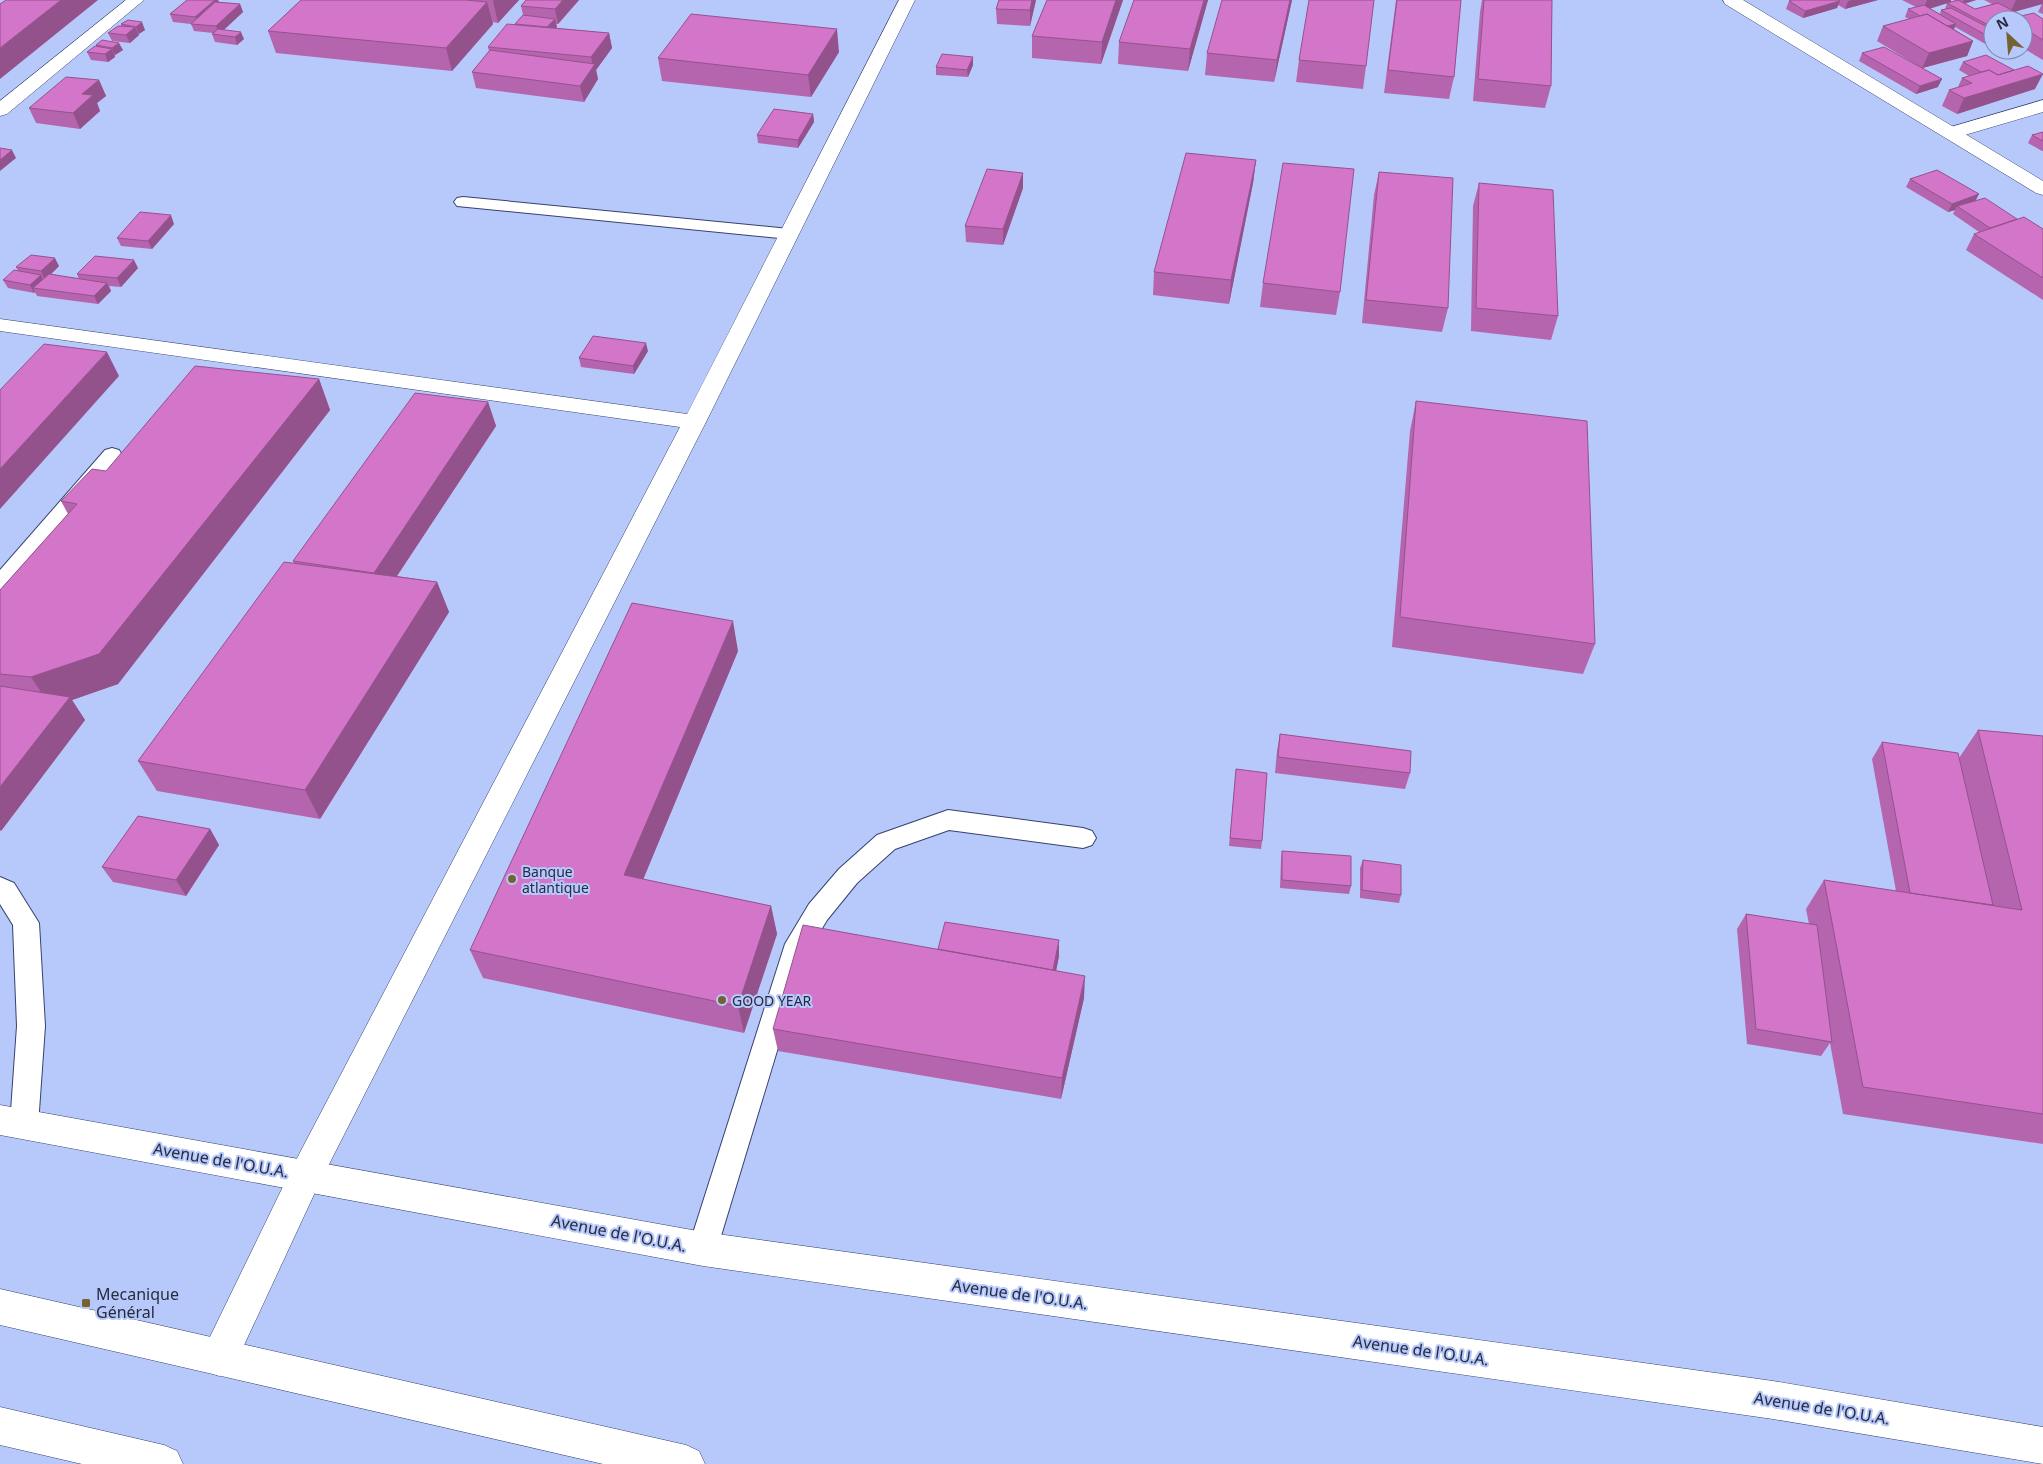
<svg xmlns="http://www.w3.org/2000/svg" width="2043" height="1464" font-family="'Noto Sans',sans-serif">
  <rect width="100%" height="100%" fill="#b7c8fb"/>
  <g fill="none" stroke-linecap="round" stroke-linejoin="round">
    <!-- service casing -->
    <g stroke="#36426d" stroke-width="2">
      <path id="service" d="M463,197L789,229L795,230L798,234L795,238L789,239L457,206L454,202L457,198Z
        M112,448L119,450L122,455L119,460L8,589L0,592V570L105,450Z
        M948,810L1083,828L1092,831L1096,838L1092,845L1083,848L949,830L895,849L857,883L827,920L806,955L714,1259L703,1264L692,1259L688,1249L785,944L809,904L839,869L877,835Z
        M0,877L14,883L39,923L45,1026L38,1125L34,1134L24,1138L14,1134L10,1125L17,1026L13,925L0,904Z"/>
    </g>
    <!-- minor casing -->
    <g stroke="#36426d" stroke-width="1">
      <path id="minor" d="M899,0H915L706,422L318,1186L232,1371L219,1376L206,1371L201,1358L206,1345L294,1164L680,427L0,331V319L687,414Z
        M2043,100V112L1951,139L1944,137L1942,133L1944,129Z"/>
    </g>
    <!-- tertiary casing -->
    <g stroke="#36426d" stroke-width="1">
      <path id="tertiary" d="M0,1105L703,1232L1773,1381L2043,1427V1464L1773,1419L703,1266L0,1135Z"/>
    </g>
    <!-- secondary casing -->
    <g stroke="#36426d" stroke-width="1">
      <path id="secondary" d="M126,0H144L7,114L0,116V101Z
        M1723,0H1743L2043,181V195L2036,193L1725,4Z"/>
    </g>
    <!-- trunk casing -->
    <g stroke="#36426d" stroke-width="1">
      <path id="trunk" d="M0,1289L686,1445L699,1451L705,1464H603L0,1325Z
        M0,1407L164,1445L177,1451L183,1464H82L0,1445Z"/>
    </g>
    <!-- service -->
    <use href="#service" fill="#fff" fill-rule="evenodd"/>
    <!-- minor -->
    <use href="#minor" fill="#fff" fill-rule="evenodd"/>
    <!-- tertiary -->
    <use href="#tertiary" fill="#fff" fill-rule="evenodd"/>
    <!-- secondary -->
    <use href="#secondary" fill="#fff" fill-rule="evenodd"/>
    <!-- trunk -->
    <use href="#trunk" fill="#fff" fill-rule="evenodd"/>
  </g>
  <!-- wall -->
  <path fill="#b565ad" d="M187,0H218L219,2L240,4L243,12L224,30L244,39L237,45L215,42L212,34L213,33L194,31L191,24L173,22L170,14Z
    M301,0H519L498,23L492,22L493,24L452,71L276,53L268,31Z
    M526,0H579L558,24H556L557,27L556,28L609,33L612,48L596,70L598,79L584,102L476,88L472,72L489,51L488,47L515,25V24L523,15L521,6Z
    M999,0H1036L1030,26L997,24L996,9Z
    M1047,0H1123L1101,64L1032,58V36Z
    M1208,0L1188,71L1118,64L1119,42Z
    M1292,0L1274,82L1205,75L1207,53Z
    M1396,0H1461L1454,77L1449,99L1384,93Z
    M1482,0H1552L1551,86L1545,108L1473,101L1480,12Z
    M1792,0H1878L1845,9L1838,5L1837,8L1803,18L1786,9L1789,1Z
    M1902,0H1951V2L1929,8L1940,14L1941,10L1945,9L1947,3L1956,1L1954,0H1976L1965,4L1975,9L1992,4L1984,0H2043L2015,12L2023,16L2043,19V60L2023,48V20H1993V45L1989,46L1955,27L1954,29L1973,41L1967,56L1923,68L1938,87L1916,94L1859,61L1862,53L1915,64L1877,41L1883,26L1909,19L1905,17L1908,9L1916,7Z
    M2042,4H2043V14L2038,12Z
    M128,20L145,30L138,34L139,35L130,43L112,41L108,33L121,26V24Z
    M102,40L123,50L115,55V57L108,62L91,60L87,52L96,47V45Z
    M839,52L811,97L662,81L658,58Z
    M973,57V65L968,77L936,75V67Z
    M1299,60L1366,66L1363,89L1296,82Z
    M1963,62L2035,89L1957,114L1942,106L1949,90L1958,87L1962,78L1969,76L1959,70Z
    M99,80L106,96L97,103L100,111L80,129L36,123L29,108Z
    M813,114L814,122L798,148L758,143L757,135Z
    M2043,132V151H2042L2028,143L2032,135Z
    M1256,160L1253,183L1229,304L1153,295L1154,272Z
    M1379,172L1448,308L1442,332L1362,323L1374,195Z
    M1023,173V188L1003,245L966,242L965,226Z
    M1910,179L1976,200L2017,219L2043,229V300L1966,250L1974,234L1979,232L1953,214L1955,210L1948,212L1906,187Z
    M1479,183L1558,316L1551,340L1471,331L1473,206Z
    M174,224L152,249L121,246L117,238Z
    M59,266L51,274L79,279L77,274L138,268L121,287L109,286L111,291L98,304L37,296L35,292L34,293L8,288L3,280L18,271L16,267Z
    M1263,283L1340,292L1336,315L1260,307Z
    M648,351L634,374L581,367L579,358Z
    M319,379L330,410L118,684L72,700L85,720L1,831L0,830V590L68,514L61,501L106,471Z
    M1416,401L1595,644L1583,674L1392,647L1410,431Z
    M488,402L496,426L397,576L437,582L449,612L320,819L157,791L138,761L294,564L293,561Z
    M738,651L643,879L771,906L777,934L744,1033L483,978L470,950Z
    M1978,730L2043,736V1144L1843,1114L1830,1043L1821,1056L1747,1044L1737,929L1746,914L1809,924L1806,909L1824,880L1896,891L1872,759L1882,742L1959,758Z
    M1280,734L1410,773L1405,789L1275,773L1277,751Z
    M1236,769L1262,841L1261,849L1229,846Z
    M210,829L219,845L186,896L113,882L102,867Z
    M1282,851L1351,886L1349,894L1280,888L1281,859Z
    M1363,860L1401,895L1399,903L1360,898V868Z
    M1059,940V956L1056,970L1084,998L1061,1099L778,1051L773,1029L938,949Z"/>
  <!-- shaded-wall -->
  <path fill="#94528d" d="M61,0H98L0,79V48Z
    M215,0H218L220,6L198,25L195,17Z
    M494,0H519L498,23L493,1Z
    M563,0H579L558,24L555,9Z
    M1032,0H1036L1030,26V10Z
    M1116,0H1123L1101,64L1102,42Z
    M1204,0H1208L1188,71L1190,49Z
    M1290,0H1292L1274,82L1277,60Z
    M1852,0H1878L1845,9L1848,1Z
    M1927,0H1951V2L1923,11Z
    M1964,0H1976L1962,4Z
    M2016,0H2043V4L2010,13Z
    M1840,1L1837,8L1803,18L1805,11Z
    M487,2L493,24L452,71L446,48Z
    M240,4L243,12L219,34L216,26Z
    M555,19L557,27L549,36L547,28Z
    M142,22L145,30L139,34L136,27Z
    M1956,24L1953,31L1940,28Z
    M135,27L139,35L130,43L126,35Z
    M837,29L839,52L811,97L808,75Z
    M241,32L244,39L237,45L235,37Z
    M609,33L612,48L596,70L598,79L584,102L580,86L593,66L591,57Z
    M1993,39V45L1989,46Z
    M1973,41L1967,56L1922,68L1929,53Z
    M119,43L123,50L115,55L112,48Z
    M112,49L115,57L108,62L105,54Z
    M973,57V65L968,77L967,70Z
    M2043,74L2035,89L1957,114L1964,98Z
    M1942,79L1938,87L1916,94L1920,86Z
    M99,80L106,96L97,103L100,111L80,129L73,113L82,94Z
    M813,114L814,122L798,148V140Z
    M12,150L16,158L0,171V160Z
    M1256,160L1253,183L1229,304L1231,280Z
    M1023,173V188L1003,245V229Z
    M1979,194L1975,202L1957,206L1955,210L1948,212L1952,204Z
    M171,215L174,224L152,249L148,241Z
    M55,258L59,266L45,280L41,271Z
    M134,260L138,268L121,287L117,278Z
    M41,275L45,284L33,288L35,292L34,293L30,285Z
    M107,283L111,291L98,304L94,296Z
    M646,343L648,351L634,374L633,366Z
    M107,352L119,376L0,509V469Z
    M319,379L330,410L118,684L72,700L85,720L1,831L0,829V787L51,707L31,677Z
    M488,402L496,426L383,597L374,573Z
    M437,582L449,612L320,819L305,790Z
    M733,621L738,651L633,904L624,875Z
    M210,829L219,845L186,896L176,880Z
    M771,906L777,934L744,1033L738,1006Z
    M1059,940V956L1053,987V972Z
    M1085,976L1084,998L1061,1099L1062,1078Z"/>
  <!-- building -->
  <path fill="#d375c9" stroke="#94528d" d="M6,0H61L0,48V4Z
    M187,0H215L195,17L170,14Z
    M301,0H466L487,2L446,48L268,31Z
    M526,0H563L555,9L521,6Z
    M999,0H1032L1030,10L996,9Z
    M1047,0H1116L1102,42L1032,36Z
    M1134,0H1204L1190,49L1119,42Z
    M1222,0H1290L1277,60L1207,53Z
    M1309,0H1374L1366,66L1299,60Z
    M1397,0H1461L1454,77L1388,70Z
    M1484,0H1552L1551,86L1478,79Z
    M1792,0H1839L1840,1L1805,11L1789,1Z
    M1958,0L1975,9L1998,3L2023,16L2008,19V20H1993V26L1992,27L1947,3Z
    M215,2L240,4L216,26L191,24Z
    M1924,5L1956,24L1947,26L1927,14L1920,16L1908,9Z
    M1951,8L1993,30V39L1941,10Z
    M2034,13L2043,19V40L2023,28V20H2010L2008,19Z
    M691,14L837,29L808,75L658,58Z
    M1927,14L1973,41L1929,53L1883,26Z
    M523,15L555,19L547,27L515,24Z
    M128,20L142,22L136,27L121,24Z
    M507,24L609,33L591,57L488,47Z
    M118,26L135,27L126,35L108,33Z
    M218,29L241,32L235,37L212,34Z
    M102,40L119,43L112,48L96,45Z
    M95,46L112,49L105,54L87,52Z
    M1884,47L1942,79L1920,86L1862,53Z
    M490,50L595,64L580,86L472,72Z
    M942,54L973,57L967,70L936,67Z
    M1986,55L2014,70L1998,75L1989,70L1981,72L1963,62Z
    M2028,66L2043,74L1964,98L1949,90L1972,83L1962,78L1989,70L1998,75Z
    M66,77L99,80L82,94L93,95L73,113L29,108Z
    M774,109L813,114L798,140L757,135Z
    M2043,132V141L2032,135Z
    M0,148L12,150L0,160Z
    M1186,153L1256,160L1231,280L1154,272Z
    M1283,163L1354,169L1340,292L1263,283Z
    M987,169L1023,173L1003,229L965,226Z
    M1937,170L1979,194L1952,204L1910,179Z
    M1379,172L1453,178L1448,308L1366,300Z
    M1479,183L1553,190L1558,316L1476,308Z
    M1985,198L2017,219L1990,228L1957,206Z
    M140,212L171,215L148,241L117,238Z
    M2024,217L2043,229V278L1974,234Z
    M31,255L55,258L41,271L16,267Z
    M95,256L134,260L117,278L77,274Z
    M14,270L41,275L30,285L3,280Z
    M49,274L107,283L94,296L33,288Z
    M593,336L646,343L633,366L579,358Z
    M44,344L107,352L0,469V390Z
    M195,366L319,379L99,654L31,677L0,674V590L77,504L61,501L92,469L106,471Z
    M415,393L488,402L374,573L293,561Z
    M1416,401L1587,421L1595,644L1400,617Z
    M284,562L437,582L305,790L138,761Z
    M632,603L733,621L624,875L771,906L738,1006L470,950Z
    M0,686L70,697L0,787Z
    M1978,730L2043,736V1114L1863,1087L1824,880L2022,910Z
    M1280,734L1411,751L1410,773L1278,757Z
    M1882,742L1958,753L1993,905L1910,893Z
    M1236,769L1267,773L1262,841L1230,838Z
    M138,816L210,829L176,880L102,867Z
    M1282,851L1351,856V886L1282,880Z
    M1363,860L1401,865V895L1362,890Z
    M1746,914L1817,925L1832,1042L1756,1029Z
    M945,922L1059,940L1053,970L938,949Z
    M803,925L1085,976L1062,1078L773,1029Z"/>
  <!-- markers -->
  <g fill="#746331" stroke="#b7c8fb" stroke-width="2">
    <circle cx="512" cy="879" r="5"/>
    <circle cx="722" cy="1000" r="5"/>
    <rect x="81" y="1298" width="10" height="10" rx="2.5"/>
  </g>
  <g text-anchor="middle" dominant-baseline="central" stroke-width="4" stroke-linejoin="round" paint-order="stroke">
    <!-- poi labels -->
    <g font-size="14" fill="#262c40" stroke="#b7c8fb" text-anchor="start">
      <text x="522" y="871">Banque<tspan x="522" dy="16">atlantique</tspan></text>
      <text x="732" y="1000">GOOD YEAR</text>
    </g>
    <!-- near-street labels -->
    <g font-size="16" fill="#262c40" stroke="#b7c8fb">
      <text transform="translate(221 1160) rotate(10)">Avenue de l'O.U.A.</text>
      <text transform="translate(619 1233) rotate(11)">Avenue de l'O.U.A.</text>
      <text transform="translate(1020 1294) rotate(8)">Avenue de l'O.U.A.</text>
      <text transform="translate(1421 1350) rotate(8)">Avenue de l'O.U.A.</text>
      <text transform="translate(1822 1408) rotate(9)">Avenue de l'O.U.A.</text>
    </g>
    <!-- near-poi labels -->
    <g font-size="16" fill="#262c40" stroke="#b7c8fb" text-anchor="start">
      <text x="96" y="1294">Mecanique<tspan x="96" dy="18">Général</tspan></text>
    </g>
  </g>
  <!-- north arrow -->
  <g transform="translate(2008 35) rotate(334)"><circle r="24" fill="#b7c8fb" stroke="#7d8ab0"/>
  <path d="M0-4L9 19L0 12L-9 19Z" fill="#746331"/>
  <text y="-8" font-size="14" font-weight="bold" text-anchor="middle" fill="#262c40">N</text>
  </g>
</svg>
